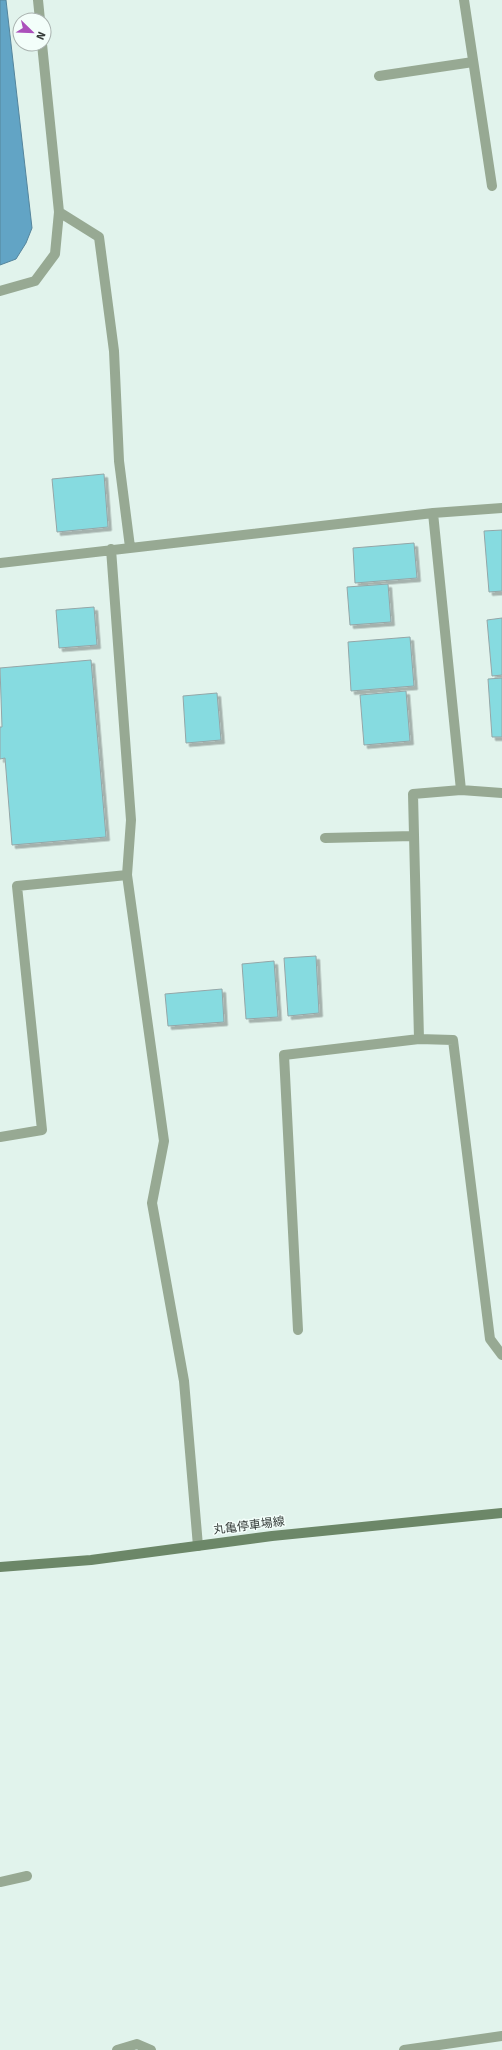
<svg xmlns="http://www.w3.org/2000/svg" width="502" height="2050" font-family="Signika,'Noto Sans JP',sans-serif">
  <defs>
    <filter id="shadow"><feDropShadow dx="3.5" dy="3.5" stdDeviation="0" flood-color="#0004"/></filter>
  </defs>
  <rect width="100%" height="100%" fill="#e1f3ec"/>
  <!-- water -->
  <path fill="#62a4c5" stroke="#55859c" d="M0,0H6L32,228L26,243L16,259L0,265Z"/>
  <!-- building -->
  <path fill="#86dbe0" stroke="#94a6a7" filter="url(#shadow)" d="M104,474L108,527L57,532L52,479Z
    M502,530V591L489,592L484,531Z
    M414,543L417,578L355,583L353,548Z
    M388,584L391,622L350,625L347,587Z
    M94,607L97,645L59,648L56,610Z
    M502,618V675L492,676L487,620Z
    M410,637L414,686L351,691L348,642Z
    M91,660L106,837L12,845L5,758L0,759V727H2L0,668Z
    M502,678V737H492L488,679Z
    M406,691L410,741L364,745L360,695Z
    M217,693L221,740L186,743L183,696Z
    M316,956L319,1013L288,1016L284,958Z
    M274,961L278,1017L246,1019L242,964Z
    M222,989L224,1022L168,1026L165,994Z"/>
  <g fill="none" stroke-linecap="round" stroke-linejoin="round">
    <!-- street -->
    <path stroke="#97a993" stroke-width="10" d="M38,0L40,20
      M464,0L492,186
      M379,76L473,62
      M59,212L99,237L114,351L119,461L130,547
      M0,291L35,281L55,254L59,212L42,44
      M111,549L131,820L127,875L164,1141L152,1203L184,1381L198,1546
      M0,563L433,513L502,508
      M461,790L502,793
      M325,838L414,836
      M419,1039L453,1040L490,1339L502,1355
      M0,1137L42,1130L17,886L127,875
      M298,1330L284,1055L419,1039L413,794L461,790L433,513
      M0,1882L27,1876
      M117,2050L137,2044L151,2050
      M404,2050L502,2036"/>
    <!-- secondary -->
    <path stroke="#6c8768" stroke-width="10" d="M0,1567L91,1560L272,1536L502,1513"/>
  </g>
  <g text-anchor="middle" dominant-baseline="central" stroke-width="3" stroke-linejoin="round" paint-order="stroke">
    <!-- street labels -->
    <g font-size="12" fill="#373e3b" stroke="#f3fefa">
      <text transform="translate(249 1526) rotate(-7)">丸亀停車場線</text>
    </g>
  </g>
  <!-- north arrow -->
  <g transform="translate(32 32) rotate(113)"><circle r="19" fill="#f3fefa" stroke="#a8b1ae"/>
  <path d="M0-3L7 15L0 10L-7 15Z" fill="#ab50bb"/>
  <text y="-6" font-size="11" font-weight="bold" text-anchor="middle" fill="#373e3b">N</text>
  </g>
</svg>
